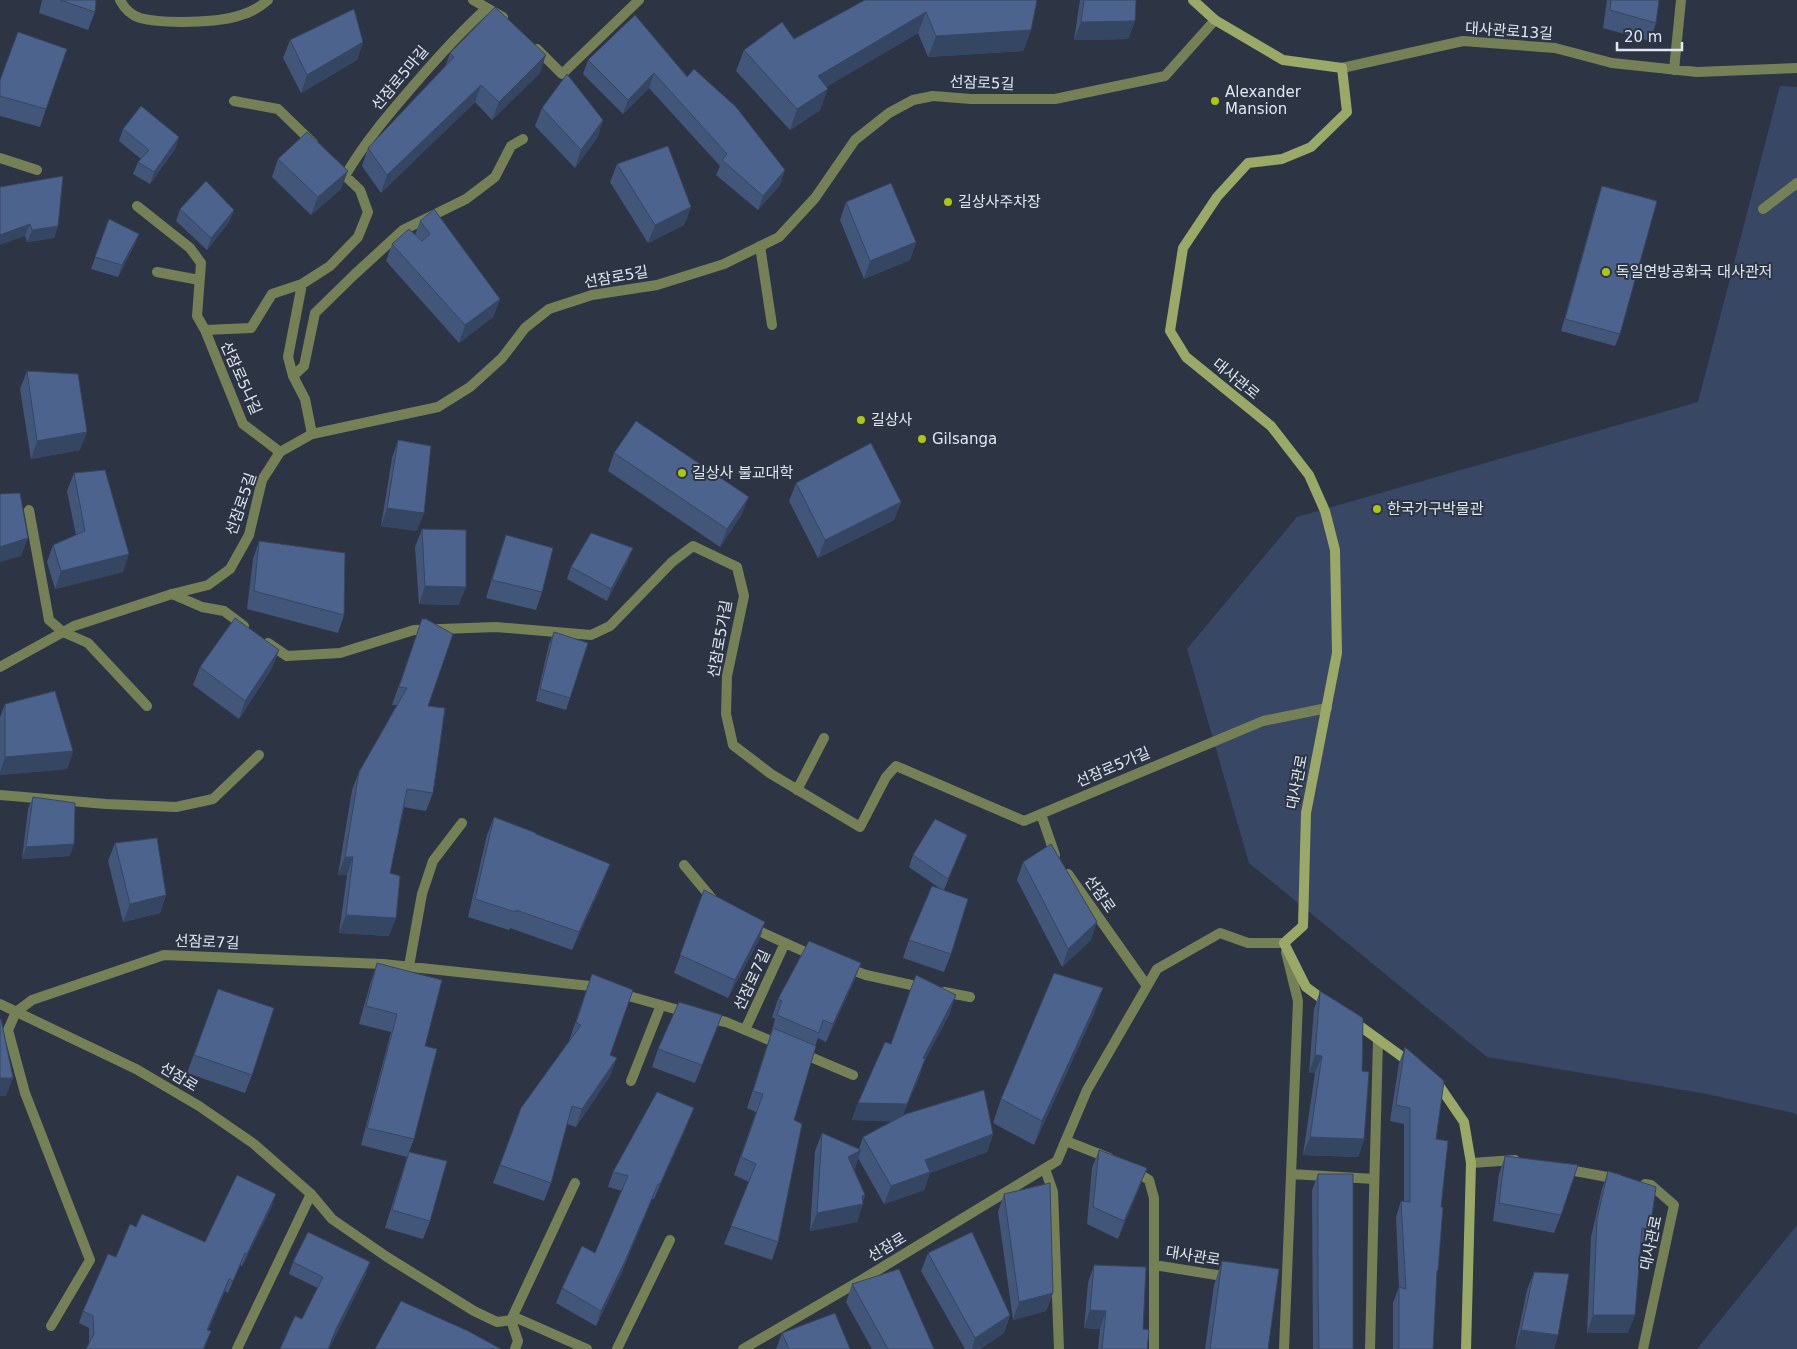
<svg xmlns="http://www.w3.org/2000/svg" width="1797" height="1349" font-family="'DejaVu Sans','Noto Sans KR',sans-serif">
  <rect width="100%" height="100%" fill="#2d3544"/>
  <!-- green -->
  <path fill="#384763" d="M1780,86L1797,87V1115L1794,1113L1707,1094L1487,1057L1249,863L1187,649L1297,517L1698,402Z
    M1797,1225V1349H1697Z"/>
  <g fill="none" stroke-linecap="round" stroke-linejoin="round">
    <!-- minor -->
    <path stroke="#768057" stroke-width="10" d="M120,0C124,8 131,15 140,18C162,24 219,23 241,15C252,12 260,7 268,0
      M473,0L503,17
      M537,49L562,74L639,0
      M1342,68L1463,41L1555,48L1612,63L1697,72L1797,68
      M1674,70L1681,0
      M234,101L278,109L313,143
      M0,158L37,170
      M345,176C364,143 388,115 413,86C437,58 459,33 487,8
      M137,206L190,248L201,263L197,316L205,330L243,424L280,452
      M1763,209L1797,183
      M760,246L772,325
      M157,272L199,280
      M302,284L288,357L293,376L305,399L312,434
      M205,330L251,328L272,294L302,284L330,266L358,237L368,212L360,190L337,168
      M293,376L304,366L315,313L355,274L403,230L466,199L495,177L511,146L523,139
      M29,510L49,620L63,632L88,643L147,706
      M172,594L202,607L224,611L244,626
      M268,643L287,656L340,653L414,630L496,627L591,635L610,626L672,562L693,546L737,567L744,596L727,676L726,714L733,745L771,774L860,827L886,777L896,766L1024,821L1263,721L1327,708
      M797,790L824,738
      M0,795L106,804L176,807L213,799L259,755
      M1041,814L1055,855
      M684,865L714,901
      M1068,874L1147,986
      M750,927L814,956
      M409,966L422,894L433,861L462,823
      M844,967L866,975L925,988
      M944,992L970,997
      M618,993L689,1013
      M708,1018L726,1022L781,1045
      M745,1030L785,943
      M801,1053L853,1075
      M631,1081L661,1005
      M1066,1141L1109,1158
      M1471,1163L1515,1160
      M1045,1169L1053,1192L1059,1349
      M1564,1169L1618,1179
      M1133,1170L1149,1180L1154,1198V1349
      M1291,1174L1374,1179
      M1154,1265L1229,1277
      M51,1326L90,1260L25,1093L8,1030L16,1012L32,1000L164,955L383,964L600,987
      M237,1349L311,1194
      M515,1349L518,1341L511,1320L575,1183
      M617,1349L670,1240
      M1284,1349L1298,1001L1286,952
      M1370,1349L1378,1039
      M1643,1349L1674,1205L1651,1185L1645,1184"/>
    <!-- tertiary -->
    <path stroke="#768057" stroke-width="10" d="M0,667L74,626L172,594L208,585L230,569L249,535L262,480L280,452L312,434L438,407L470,387L502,358L525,328L549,309L592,295L657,285L724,264L779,237L815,198L855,140L889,113L913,100L933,96L971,99H1055L1165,76L1215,20
      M0,1004L136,1069L199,1106L254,1144L311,1194L332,1219L387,1257L474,1311L497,1322L519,1319L587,1349
      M743,1349L863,1279L1057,1161L1087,1090L1157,969L1220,933L1248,943H1284"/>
    <!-- secondary -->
    <path stroke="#9ba968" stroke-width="10" d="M1193,0L1215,20L1283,60L1342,68L1347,112L1311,147L1282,159L1248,163L1217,197L1183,248L1170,331L1186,357L1271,426L1309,475L1325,511L1335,550L1337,653L1306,813L1303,926L1284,943L1306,987L1329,1004
      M1353,1021L1412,1064
      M1436,1081L1464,1122L1471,1163L1466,1349"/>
  </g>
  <!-- wall -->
  <path fill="#415679" d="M42,0H96L95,12L88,30L39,13Z
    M865,0L1031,30L1023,51L928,57L918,33L826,87L820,110L790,130L736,71L744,50L794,39Z
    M1080,0H1136L1135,21L1128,39L1074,40Z
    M1607,0H1659L1656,23L1650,41L1603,28Z
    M635,15L780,185L758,210L716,175L720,166L649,88L623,114L583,74L588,60Z
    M290,40L363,42L357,60L301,93L283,58Z
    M450,53L540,73L492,120L475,102L381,193L362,166L368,148L445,67Z
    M0,80L46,109L40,127L0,116Z
    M542,108L603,120L597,138L575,168L535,126Z
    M123,129L179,137L175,149L150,184L133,174L138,162L141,159L119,141Z
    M278,159L341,189L311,215L272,177Z
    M617,164L691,207L684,225L648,243L610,182Z
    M1602,186L1620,334L1615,346L1561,331L1598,198Z
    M0,187L58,226L54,238L27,242L25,236Z
    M846,202L916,242L910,260L864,279L840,220Z
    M180,209L234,210L229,222L207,250L176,221Z
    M109,219L139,234L134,246L118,277L91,269Z
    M420,221L500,299L493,317L459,343L386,261L392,244L415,235Z
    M27,371L80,450L31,459L20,389Z
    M398,440L417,531L381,526L392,458Z
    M614,453L742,514L720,547L608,471Z
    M74,473L123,572L55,589L47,562L53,545L76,535L67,491Z
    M796,483L901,502L894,520L818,558L789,501Z
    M422,529L459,605L419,604L415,547Z
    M506,535L542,592L536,610L486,598L500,552Z
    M259,541L344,615L338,633L247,609L253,559Z
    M628,560L607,601L567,579L571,567Z
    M422,619L433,793L426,811L404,807L390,873L389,936L339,933L347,875H338L352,790L359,772L397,705H392Z
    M554,632L570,698L566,710L536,701L549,644Z
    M279,650L272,668L239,719L193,685L200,667Z
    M5,704L73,751L67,769L0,775V717Z
    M33,797L70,856L22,859L28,809Z
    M494,817L603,882L572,950L510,928L509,930L468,917L487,835Z
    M115,843L166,895L160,913L123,922L108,861Z
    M962,847L944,890L951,954L944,972L903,958L909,940L942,890L909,867L913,855Z
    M1023,862L1091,940L1062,967L1017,880Z
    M704,890L765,922L759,940L728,998L674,973Z
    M377,963L425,1046L414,1139L409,1152L430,1221L423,1239L385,1228L403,1170L407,1157L361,1145L391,1032L359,1024L371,981Z
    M861,963L854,981L826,1042L818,1038L815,1046L794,1120L778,1242L772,1260L724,1244L749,1182L734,1175L756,1112L747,1108L771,1033L775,1019L772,1017L778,999Z
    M592,974L610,1055V1076L576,1127L567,1124L551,1183L544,1201L493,1183L521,1108L569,1041Z
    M218,989L252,1075L245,1093L187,1073Z
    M1320,991L1364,1139L1358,1157L1303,1155L1315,1073H1309L1314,1009Z
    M1095,1011L1034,1145L993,1123L1001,1099Z
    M950,1013L925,1059L919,1077L902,1117L993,1134L987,1152L930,1173L924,1190L884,1204L858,1158L855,1168L854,1169L865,1195L857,1222L810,1231L815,1151L822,1133L859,1149L863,1137L893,1121L852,1120L858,1103L891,1044Z
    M722,1015L695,1083L652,1067L658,1049Z
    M1405,1047L1436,1139L1441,1207L1438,1270L1436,1275L1433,1349H1393V1303L1399,1287L1396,1217L1401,1201H1404V1124L1390,1121L1399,1063Z
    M688,1123L654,1199H652L621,1274L596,1326L556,1303L562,1288L595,1253L622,1191L608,1187L613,1172Z
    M1099,1150L1140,1186L1118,1239L1087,1224L1092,1168Z
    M1505,1156L1561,1215L1554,1233L1493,1221L1499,1174Z
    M1608,1171L1650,1229L1643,1247H1641L1628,1333H1587L1591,1237L1602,1189Z
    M1318,1174L1353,1349H1313L1312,1190Z
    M1004,1194L1053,1293L1046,1311L1013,1320L998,1212Z
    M272,1206L242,1266L240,1265L228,1293L225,1291L208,1330L211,1331L204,1349H86L89,1343V1328L79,1323L83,1311L116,1257L136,1227L205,1242Z
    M928,1253L1010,1315L1004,1333L980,1349H965L921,1271Z
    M1222,1261L1268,1349H1205L1214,1285Z
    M293,1262L366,1274L329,1349H280L302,1319L318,1288L289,1274Z
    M1094,1265L1143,1329L1147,1349H1098L1100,1329L1084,1328L1088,1283Z
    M1534,1272L1558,1335L1554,1349H1524L1515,1348L1527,1290Z
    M852,1284L934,1349H872L846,1302Z
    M782,1333L850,1349H776Z"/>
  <!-- shaded-wall -->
  <path fill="#354663" d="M926,12L918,33L811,96L818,76Z
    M1135,21L1128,39L1074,40L1081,22Z
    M1031,30L1023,51L928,57L936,36Z
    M363,42L357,60L301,93L307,75Z
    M546,55L540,73L492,120L499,102Z
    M654,73L649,88L623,114L628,100Z
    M481,85L475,102L381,193L387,175Z
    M828,89L820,110L790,130L797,109Z
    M603,120L597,138L575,168L581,150Z
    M179,137L175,149L150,184L154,172Z
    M785,170L780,185L758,210L763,196Z
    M348,171L341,189L311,215L318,197Z
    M691,207L684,225L648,243L655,225Z
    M234,210L229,222L207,250L211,238Z
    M30,224L25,236L0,245V235Z
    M58,226L54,238L27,242L32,230Z
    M139,234L134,246L118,277L122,265Z
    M916,242L910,260L864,279L870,261Z
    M500,299L493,317L459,343L465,325Z
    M87,432L80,450L31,459L37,441Z
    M749,497L742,514L720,547L727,529Z
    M901,502L894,520L818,558L825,540Z
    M387,508L424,513L417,531L381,526Z
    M28,538L21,556L0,562V547Z
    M633,548L628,560L607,601L611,589Z
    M129,554L123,572L55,589L61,571Z
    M425,586L466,587L459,605L419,604Z
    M279,650L272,668L239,719L245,701Z
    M73,751L67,769L0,775V772L5,757Z
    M74,844L70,856L22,859L26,847Z
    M345,857H353L347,875H338Z
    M610,864L603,882L572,950L579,932Z
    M166,895L160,913L123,922L130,904Z
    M346,915L396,918L389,936L339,933Z
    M765,922L759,940L728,998L735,980Z
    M1097,922L1091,940L1062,967L1068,949Z
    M861,963L854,981L826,1042L833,1024Z
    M1103,988L1095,1011L1034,1145L1042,1121Z
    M956,995L950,1013L917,1076L923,1058Z
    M1315,1055L1322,1056L1315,1073H1309Z
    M617,1058L610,1076L576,1127L582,1109Z
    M925,1059L919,1077L900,1122L852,1120L858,1103Z
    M0,1078H13L6,1096H0Z
    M694,1108L688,1123L654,1199L660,1184Z
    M993,1134L987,1152L930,1173L924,1190L884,1204L891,1186L925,1160Z
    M1310,1137L1364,1139L1358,1157L1303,1155Z
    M861,1150L855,1168L842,1174L848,1157Z
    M1147,1168L1140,1186L1118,1239L1124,1221Z
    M658,1184L621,1274L596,1326L601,1311Z
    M276,1194L272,1206L242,1266L247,1254Z
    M865,1195L862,1205L863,1204L857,1222L810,1231L817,1213Z
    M370,1262L366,1274L329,1349H328L336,1329Z
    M229,1279L225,1291L203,1342L207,1330Z
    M1053,1293L1046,1311L1013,1320L1019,1302Z
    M1090,1310L1106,1311L1100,1329L1084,1328Z
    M1010,1315L1004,1333L980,1349H972L975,1338Z
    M1593,1315H1635L1628,1333H1587Z
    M1521,1330L1558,1335L1554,1349H1524L1515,1348Z"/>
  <!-- building -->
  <path fill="#4c648d" stroke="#354663" d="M60,0H96L95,12Z
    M865,0H1037L1031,30L936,36L926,12L818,76L828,89L797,109L744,50L782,22L794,39Z
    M1084,0H1136L1135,21L1081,22Z
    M1611,0H1659L1656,23L1610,10Z
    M495,7L546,55L499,102L481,85L387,175L368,148L454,57L450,53Z
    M354,9L363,42L307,75L290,40Z
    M635,15L687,77L694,69L736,107L785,170L763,196L722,160L727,154L654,73L628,100L588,60Z
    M18,32L67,49L46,109L0,96V80Z
    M567,74L603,120L581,150L542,108Z
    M141,106L179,137L154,172L138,162L149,150L123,129Z
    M307,132L348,171L318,197L278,159Z
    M668,146L691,207L655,225L617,164Z
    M63,176L58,226L32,230L30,224L0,235V186V187Z
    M206,181L234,210L211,238L180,209Z
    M891,183L916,242L870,261L846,202Z
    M1602,186L1657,201L1620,334L1565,319Z
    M434,209L500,299L465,325L392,244L409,229L422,241L430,234L420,221Z
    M109,219L139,234L122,265L95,257Z
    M27,371L78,374L87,432L37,441Z
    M636,421L749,497L727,529L614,453Z
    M398,440L431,446L424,513L387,508Z
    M871,443L901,502L825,540L796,483Z
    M105,470L129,554L61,571L53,545L85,531L74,473Z
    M20,493L28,538L0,547V494Z
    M422,529L466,530V587L425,586Z
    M591,533L633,548L611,589L571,567Z
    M506,535L553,548L542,592L492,580Z
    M259,541L345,553L344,615L254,591Z
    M235,618L279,650L245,701L200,667Z
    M422,619H426L453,634L428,706L445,708L433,793L407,789L390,873L400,876L396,918L346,915L353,857H345L359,772L407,688L399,687Z
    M554,632L588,643L570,698L540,689Z
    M55,691L73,751L5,757V704Z
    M33,797L75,803L74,844L26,847Z
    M494,817L536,833V834L610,864L579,932L516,910L515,912L475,899Z
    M935,819L967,835L948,879L913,855Z
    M157,838L166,895L130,904L115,843Z
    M1051,844L1097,922L1068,949L1023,862Z
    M932,886L968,899L951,954L909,940Z
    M704,890L765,922L735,980L680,955Z
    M809,941L861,963L833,1024L823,1020L819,1033L777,1015L782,1001L778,999Z
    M377,963L442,980L425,1046L437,1049L414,1139L367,1128L397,1014L366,1006Z
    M1054,973L1103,988L1042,1121L1001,1099Z
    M592,974L633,990L610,1055L617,1058L582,1109L572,1106L551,1183L500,1165L521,1108L581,1025L576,1023Z
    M916,975L956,995L923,1058L925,1059L907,1104L858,1103L885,1042L891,1044Z
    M218,989L274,1008L252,1075L194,1055Z
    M1320,991L1363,1018L1362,1071L1369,1072L1364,1139L1310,1137L1322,1056L1315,1055Z
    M679,1002L722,1015L702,1065L658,1049Z
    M0,1019H1L13,1078H0Z
    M773,1028L816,1046L794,1120L802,1124L778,1242L731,1226L756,1164L741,1157L763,1094L753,1091Z
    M1405,1047L1444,1081L1436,1139L1448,1141L1441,1207H1443L1438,1270L1437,1271L1433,1349H1399V1287L1406,1289L1401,1201L1410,1202V1108L1396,1105Z
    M984,1090L993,1134L925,1160L930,1172L891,1186L863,1137L906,1114Z
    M657,1092L694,1108L660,1184H658L626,1259L601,1311L562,1288L582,1246L595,1253L628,1176L613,1172Z
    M822,1133L861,1150L848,1157L865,1195L862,1196L863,1204L817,1213Z
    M1099,1150L1147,1168L1124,1221L1093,1207Z
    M409,1152L447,1161L430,1221L392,1210Z
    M1505,1156L1578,1165L1561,1215L1499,1203Z
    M1608,1171L1656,1187L1650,1229L1642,1228L1635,1315H1593L1597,1219Z
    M1318,1174H1353V1349H1319L1318,1293Z
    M237,1175L276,1194L247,1254L245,1253L233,1281L229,1279L207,1330L211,1331L203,1349H86L94,1334L93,1316L83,1311L108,1254L116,1257L130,1224L136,1227L142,1214L205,1242Z
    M1050,1183L1053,1293L1019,1302L1004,1194Z
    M308,1232L370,1262L336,1329L328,1349H280L295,1316L302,1319L323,1277L293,1262Z
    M972,1232L1010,1315L975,1338L928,1253Z
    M1222,1261L1279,1269L1268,1349H1210Z
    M1094,1265L1146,1267L1143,1329L1149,1330L1147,1349H1102L1106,1311L1090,1310Z
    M899,1269L934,1349H888L852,1284Z
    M1534,1272L1569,1274L1558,1335L1521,1330Z
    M401,1301L468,1331L501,1349H375Z
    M835,1313L850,1349H789L782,1333Z"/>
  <!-- markers -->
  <g fill="#acc612" stroke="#2d3544" stroke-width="2">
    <circle cx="1215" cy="101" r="5"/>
    <circle cx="948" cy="202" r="5"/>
    <circle cx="1606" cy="272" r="5"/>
    <circle cx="861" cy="420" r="5"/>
    <circle cx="922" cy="439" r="5"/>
    <circle cx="682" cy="473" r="5"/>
    <circle cx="1377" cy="509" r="5"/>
  </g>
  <g text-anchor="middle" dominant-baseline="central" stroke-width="4" stroke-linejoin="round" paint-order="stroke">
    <!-- street labels -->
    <g font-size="15" fill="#e1e7f1" stroke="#2d3544">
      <text transform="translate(1509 31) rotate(4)">대사관로13길</text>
      <text transform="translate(400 78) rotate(-50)">선잠로5마길</text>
      <text transform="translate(982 83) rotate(2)">선잠로5길</text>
      <text transform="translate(616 277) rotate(-10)">선잠로5길</text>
      <text transform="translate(241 378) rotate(66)">선잠로5나길</text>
      <text transform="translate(1236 379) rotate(39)">대사관로</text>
      <text transform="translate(241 504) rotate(-71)">선잠로5길</text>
      <text transform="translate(720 639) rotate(-80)">선잠로5가길</text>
      <text transform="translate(1113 767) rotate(-23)">선잠로5가길</text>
      <text transform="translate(1297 782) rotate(-79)">대사관로</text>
      <text transform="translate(1100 894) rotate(55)">선잠로</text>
      <text transform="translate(207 942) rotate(2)">선잠로7길</text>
      <text transform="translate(752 980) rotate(-65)">선잠로7길</text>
      <text transform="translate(179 1077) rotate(31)">선잠로</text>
      <text transform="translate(1651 1243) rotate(-78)">대사관로</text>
      <text transform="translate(887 1247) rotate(-31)">선잠로</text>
      <text transform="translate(1193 1256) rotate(9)">대사관로</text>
    </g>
    <!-- poi labels -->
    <g font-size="15" fill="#e1e7f1" stroke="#2d3544" text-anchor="start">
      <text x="1225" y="92">Alexander<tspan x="1225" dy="17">Mansion</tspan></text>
      <text x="958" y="202">길상사주차장</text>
      <text x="1616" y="272">독일연방공화국 대사관저</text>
      <text x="871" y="420">길상사</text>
      <text x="932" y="439">Gilsanga</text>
      <text x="692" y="473">길상사 불교대학</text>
      <text x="1387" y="509">한국가구박물관</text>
    </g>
  </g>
  <!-- scale -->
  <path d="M1617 42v8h65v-8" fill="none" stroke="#e1e7f1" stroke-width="2.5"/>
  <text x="1624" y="42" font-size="15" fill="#e1e7f1" stroke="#2d3544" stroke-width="4" paint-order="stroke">20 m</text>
</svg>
